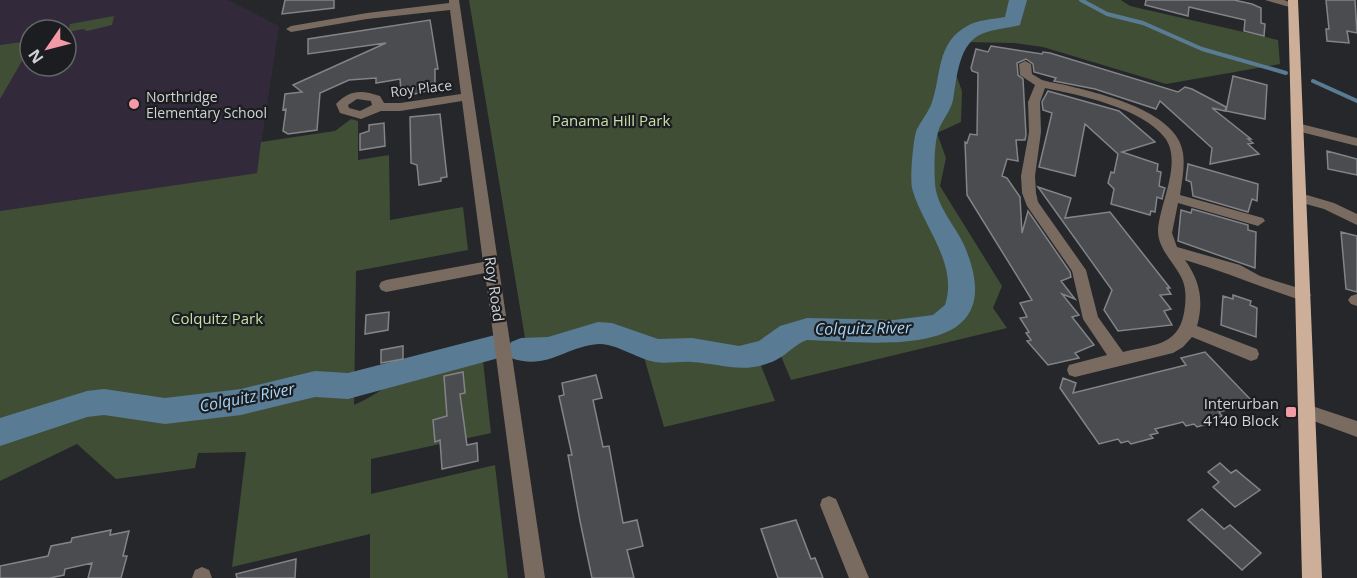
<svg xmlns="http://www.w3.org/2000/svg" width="1357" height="578" font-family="'Open Sans',sans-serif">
  <rect width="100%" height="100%" fill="#25272a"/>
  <!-- education -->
  <path fill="#322a3a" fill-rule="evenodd" d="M0,0H228L279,26L257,173L0,211ZM30,30H66V66H30Z"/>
  <!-- green -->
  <path fill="#414e36" d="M469,0H1121L1130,6L1278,40L1280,64L1166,84L1043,47L1014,43L963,42L954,69L962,91L961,122L937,133L946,158L940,186L1002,286L993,308L1007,328L791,380L776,344L756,353L775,401L664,427L644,357L636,356L613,336L595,337L560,352L526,344Z
    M114,16L112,25L87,31L83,29L68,32L70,24Z
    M30,41V47L0,99V45Z
    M351,119L358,121V160L389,155L390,220L463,207L468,250L356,271L354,405C395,388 434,342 481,343L491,433L371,459V494L495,465L508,578H370V534L232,567L246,452L198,453L195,468L116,479L77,444L0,481V211L257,173L261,142L335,131Z"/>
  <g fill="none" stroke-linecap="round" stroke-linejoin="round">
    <!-- stream -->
    <path stroke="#597c94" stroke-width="4" d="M1081,0L1107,14L1143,23L1202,49L1286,73
      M1313,81L1357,101"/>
    <!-- river -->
    <path fill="#597c94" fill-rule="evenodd" d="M1009,0H1027L1020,25C1008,28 995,29 984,33C958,42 957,78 953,100C951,110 943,119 939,129C934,142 934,169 935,183C936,206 955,225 964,245C1015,363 877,342 807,340C795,344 788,354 776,360C745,375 723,364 692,362C680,361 667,364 655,362C638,359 615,343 599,344C566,346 547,371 511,358L507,351L505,355L495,359L348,399L315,397L241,415L165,424L104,415L87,417L0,446V418L87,391L104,389L165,398L241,389L315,371L348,373L495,335L505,339L509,346L511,342L521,338L548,337L598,322L612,323L658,339L692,338L739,346L759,341L780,326L807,318L894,320L933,315L945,305C959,263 922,226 912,188C910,178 913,138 917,129C921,121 927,114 931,105C942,77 935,42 969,25C978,20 994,19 1005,17Z"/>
  </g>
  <!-- building -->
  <path fill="#4a4c4f" stroke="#828487" stroke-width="1.5" d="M285,0H334V8L282,14Z
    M1146,0H1234L1252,4L1261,8V23L1265,24L1264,36L1244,31L1245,20L1189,7L1188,16L1145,5Z
    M1326,0H1355L1357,33L1347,31L1349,43L1327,41L1326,29H1329Z
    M430,20L438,69H435V89L415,94L411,89L401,91L400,79L376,83V78L349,80L320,93L317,130L288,134L283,131L286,109L283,110L285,94L302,92L293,85L386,43L308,54V39Z
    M991,46L1042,54L1043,52L1050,53L1178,92L1185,87L1192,89L1226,107L1225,111L1212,108L1251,139H1248L1253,143L1248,144L1259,154L1210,164L1212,148L1160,101L1156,109L1095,89L1054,81L1056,78L1034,72L1033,64L1026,59L1017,63L1018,75L1023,79L1026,135L1025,140H1016L1018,161L1007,159L1002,176L1007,178L1020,197L1022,233L1028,211L1070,272L1071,277L1061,281L1075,299L1062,294L1079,315L1072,317L1094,345L1075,353L1079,358L1048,365L1027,341L1031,340L1026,333L1029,332L1020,318L1027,317L1020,303L1032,300L967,195L965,142L967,143L970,134L977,135L978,73L972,71L971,68L976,49L988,52Z
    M1233,76L1267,85L1265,119L1226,111Z
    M1048,91L1119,111L1155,142L1122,152L1158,164L1157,171L1161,172L1159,186L1165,188L1164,191L1162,199L1157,197L1155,212L1151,211L1150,215L1111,204L1114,189L1108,183L1111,172L1114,173L1118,154L1085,124L1075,176L1039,167L1052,113L1043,110L1042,102Z
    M440,114L447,177L441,178V181L419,185L417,165L411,163L410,117Z
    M384,123L385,146L360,150V134L369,131V125Z
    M1327,151L1357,159V175L1328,169Z
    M1188,164L1258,184L1257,201L1252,199L1248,212L1193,196L1191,182L1186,180Z
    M1038,187L1071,198L1065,218L1110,212L1170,288H1167L1171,294L1160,295L1171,309L1164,311L1172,325L1118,331L1104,310L1112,290Z
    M1192,209L1248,225V230L1256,232L1255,268L1178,241L1181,210L1191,213Z
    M1341,232L1357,236V292L1346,289Z
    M1233,295L1251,301L1250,305L1257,308L1256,337L1221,325L1223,296L1233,299Z
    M389,312L388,330L365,334L366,315Z
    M403,346V359L381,363V350Z
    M1205,352L1251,400L1243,402L1246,405L1219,412L1222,416L1215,418L1218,421L1197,427L1194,424L1186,426L1183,422L1155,429L1158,433L1150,435L1153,438L1131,444L1128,441L1121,443L1118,439L1099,444L1060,388L1063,378L1076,383L1073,393L1186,365L1181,358Z
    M463,372L465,393L460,394L467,445L477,443L478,461L442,469L440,440L435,442L433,420L447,416L444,376Z
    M596,375L602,398L593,400L603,447L609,446L623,523L637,520L643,546L627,550L634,578H592L580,521L568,455H572L559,396L564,395L562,383Z
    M1220,463L1231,473L1236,470L1260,490L1235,507L1213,487L1219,482L1208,472Z
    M1202,509L1224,529L1230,525L1261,553L1242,570L1188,520Z
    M796,520L811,559L815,558L823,578H778L761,529Z
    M111,530L110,535L129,531L123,556H127L121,578H88L92,563L65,569L64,575L50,578H0V566L48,556L51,546L71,542L72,538Z
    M296,559L295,578H237L236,574Z"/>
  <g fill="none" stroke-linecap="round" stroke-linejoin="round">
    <!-- minor -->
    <path fill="#7a6b60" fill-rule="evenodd" d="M449,0H459L545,578H525L485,273L386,292L381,290L379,286L381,282L386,280L483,262L462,101L400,111H381L361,119L340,113L336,104C350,89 362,90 380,96L384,103H400L461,94L450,10L367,19L291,32L286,29L291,26L367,13L449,3ZM357,99L371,101L372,105L360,111L349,108L348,105Z
      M1265,0H1284L1298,5L1293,8Z
      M1025,61L1031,64L1032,74L1042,80C1052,83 1063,84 1073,87C1106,95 1178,113 1183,153C1185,167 1182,181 1180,195L1263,218L1265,221L1258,226L1178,203L1172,233L1177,247L1240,265L1260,276L1308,291L1311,295L1308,299L1303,301C1263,288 1226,272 1185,260C1200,281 1204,301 1197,326L1257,349L1259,354L1257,359L1251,361L1192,337L1183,347L1173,353L1075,377L1069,375L1067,370L1069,365L1107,355L1083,319L1072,271L1027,206L1022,193L1021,176L1029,132L1028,102L1035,85L1020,75L1019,64ZM1045,88C1080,95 1142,108 1165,138C1183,162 1159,205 1158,231C1158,248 1173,262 1180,275C1186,285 1186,296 1185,306C1181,346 1156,344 1123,352L1098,317L1086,270L1038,202L1036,193L1035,176L1041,132L1040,102Z
      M1297,123L1357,138V146L1293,130V124Z
      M1300,193L1334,203L1357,214V225L1324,209L1295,201L1293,198L1295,195Z
      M1357,294V306L1351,304L1348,300L1351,296Z
      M1306,404L1357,421V437L1300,416L1297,411L1300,406Z
      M829,496L836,499L869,578H849L820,505L822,499Z
      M202,567L209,570L212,578H192L195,570Z"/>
    <!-- major -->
    <path fill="#cdaf99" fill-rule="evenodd" d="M1288,0H1298L1322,578H1302Z"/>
  </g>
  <!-- markers -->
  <g fill="#f49aa6" stroke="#1c1d20" stroke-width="2">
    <circle cx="134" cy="104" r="6"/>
    <rect x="1285" y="406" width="12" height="12" rx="3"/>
  </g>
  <g text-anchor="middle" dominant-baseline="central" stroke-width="4.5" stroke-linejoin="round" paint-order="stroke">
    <!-- far-street labels -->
    <g font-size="14" fill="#d1d2d4" stroke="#1c1d20">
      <text transform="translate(421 88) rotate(-7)">Roy Place</text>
    </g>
    <!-- far-poi labels -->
    <g font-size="14" fill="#d1d2d4" stroke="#1c1d20" text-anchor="start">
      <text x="146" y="96">Northridge<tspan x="146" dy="16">Elementary School</tspan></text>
    </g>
    <!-- park labels -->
    <g font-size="15" fill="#c3e1a7" stroke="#1c1d20">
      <text x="611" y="120">Panama Hill Park</text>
      <text x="217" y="318">Colquitz Park</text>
    </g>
    <!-- street labels -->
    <g font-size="15" fill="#d1d2d4" stroke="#1c1d20">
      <text transform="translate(495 289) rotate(82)">Roy Road</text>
    </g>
    <!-- poi labels -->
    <g font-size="15" fill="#d1d2d4" stroke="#1c1d20" text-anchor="end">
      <text x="1279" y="403">Interurban<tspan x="1279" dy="17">4140 Block</tspan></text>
    </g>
    <!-- water labels -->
    <g font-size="16" font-style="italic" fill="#a5d5f6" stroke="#1c1d20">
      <text transform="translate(863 328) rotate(-1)">Colquitz River</text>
      <text transform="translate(247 397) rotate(-11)">Colquitz River</text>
    </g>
  </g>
  <!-- north arrow -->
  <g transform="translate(48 48) rotate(235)"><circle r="28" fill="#1c1d20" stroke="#646568" stroke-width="1.5"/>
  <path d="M0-4.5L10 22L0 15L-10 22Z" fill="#f49aa6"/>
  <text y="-9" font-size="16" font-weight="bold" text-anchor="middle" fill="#d1d2d4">N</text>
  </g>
</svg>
